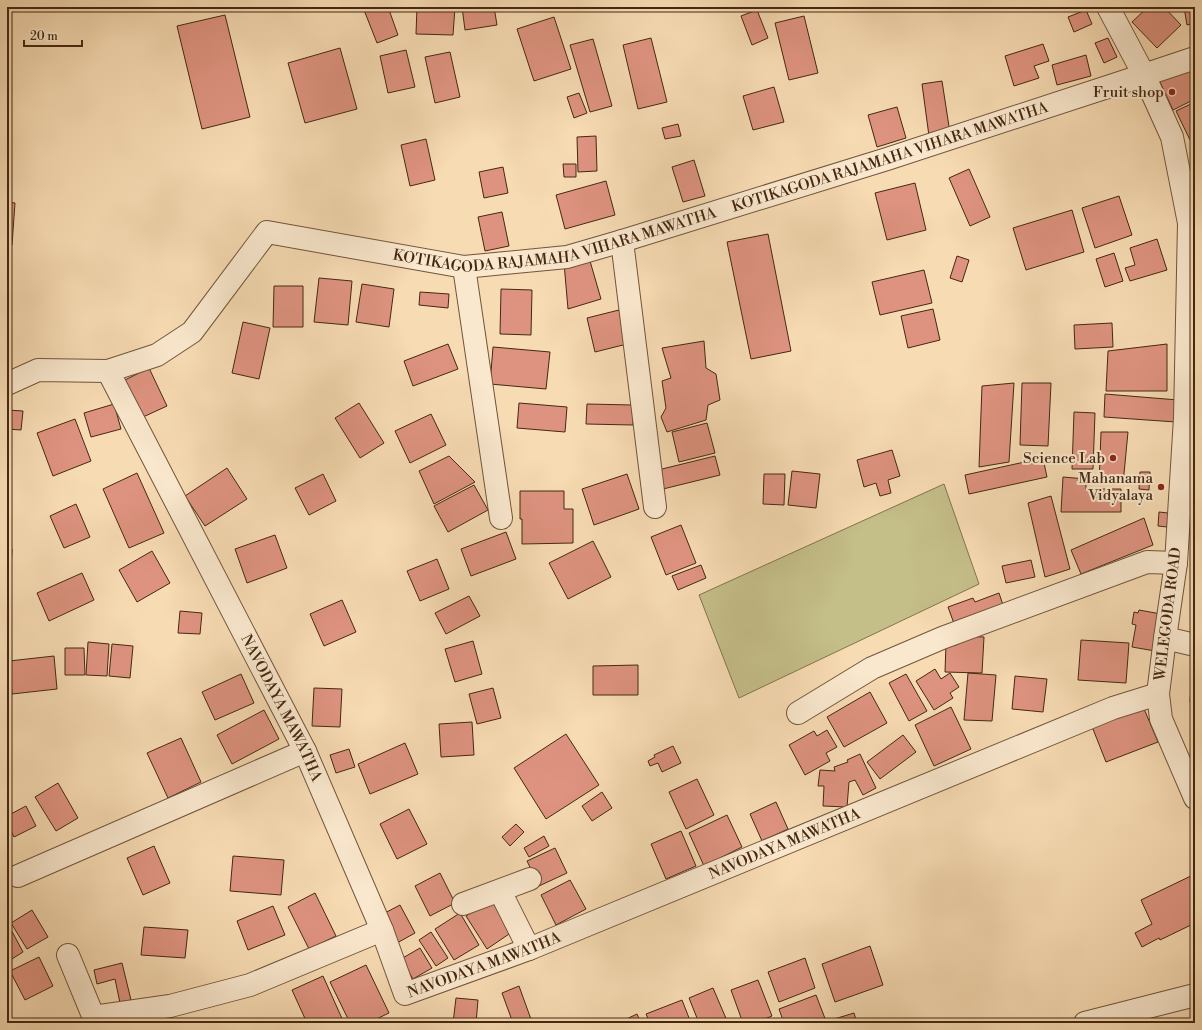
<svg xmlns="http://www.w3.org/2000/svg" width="1202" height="1030" font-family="'Libre Bodoni',serif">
  <rect width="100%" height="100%" fill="#f7dbb3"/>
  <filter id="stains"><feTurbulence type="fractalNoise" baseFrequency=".005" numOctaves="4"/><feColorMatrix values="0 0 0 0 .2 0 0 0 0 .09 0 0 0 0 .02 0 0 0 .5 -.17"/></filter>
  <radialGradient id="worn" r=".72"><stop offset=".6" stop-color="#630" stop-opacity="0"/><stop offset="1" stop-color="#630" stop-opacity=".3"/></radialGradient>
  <!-- green -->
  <path fill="#c4be88" stroke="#84734d" d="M944,484L979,584L739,698L699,595Z"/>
  <!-- building -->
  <path fill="#de9380" stroke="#442812" d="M373,7H388L398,35L377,43L364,10Z
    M417,7H455L453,35L416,34Z
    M462,7H494L497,25L465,30Z
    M1148,7H1164L1181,25L1157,48L1132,22Z
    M1184,7H1195V23L1187,25Z
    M757,10L768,38L752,45L741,16Z
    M1086,10L1092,24L1074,32L1068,17Z
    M225,15L250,117L202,129L177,26Z
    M804,16L818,73L789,80L775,23Z
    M554,17L571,69L534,81L517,29Z
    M651,38L667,102L638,109L623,45Z
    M1108,38L1117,57L1104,63L1095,43Z
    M593,39L612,106L590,112L570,45Z
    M1043,44L1049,61L1034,66L1039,78L1014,86L1005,56Z
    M340,48L357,109L305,123L288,63Z
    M406,50L415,87L388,93L380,56Z
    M450,52L460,97L435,103L425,57Z
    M1086,55L1091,76L1057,85L1052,65Z
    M1195,63V99L1173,110L1159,80Z
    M942,81L950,133L929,136L922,84Z
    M774,87L784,122L753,130L743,96Z
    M579,93L587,113L574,118L567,97Z
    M1195,102V138L1190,140L1176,111Z
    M897,107L906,138L877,147L868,115Z
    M678,124L681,136L665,139L662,128Z
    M596,136L597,171L578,172L577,137Z
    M426,139L435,180L410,186L401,145Z
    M694,160L705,196L683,202L672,167Z
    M563,164H576V177H564Z
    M503,167L508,193L484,198L479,172Z
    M969,169L990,217L970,226L949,178Z
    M606,181L615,215L565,229L556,195Z
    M915,183L926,230L887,240L875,193Z
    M1119,196L1132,235L1095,248L1082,208Z
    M7,202L15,203L12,245H7Z
    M1072,210L1084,252L1026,270L1013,228Z
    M502,212L509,246L485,251L478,217Z
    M768,234L791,351L751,359L727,242Z
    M1157,239L1167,270L1130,281L1125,268L1135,265L1130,248Z
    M1114,253L1123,281L1105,287L1096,259Z
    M957,256L969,260L962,282L950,278Z
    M590,261L601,299L568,309L564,263Z
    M924,270L932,303L880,315L872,282Z
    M319,278L352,281L348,325L314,322Z
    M362,284L394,289L389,327L356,322Z
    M274,286H303V327H273Z
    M501,289L532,290L531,335L500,334Z
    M420,292L449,294L448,308L419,305Z
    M933,309L940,340L908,348L901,316Z
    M619,310L627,344L595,352L587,318Z
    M243,322L270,328L259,379L232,373Z
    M1112,323L1113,347L1075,349L1074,325Z
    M704,341L706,368L716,374L720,400L708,405L706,420L667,432L661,417L666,408L662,381L671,378L662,348Z
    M448,344L458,369L413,386L404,361Z
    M1167,344V391H1106L1108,351Z
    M493,347L550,352L546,389L490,384Z
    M149,368L167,406L143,417L125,380Z
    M1014,383L1009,462L979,467L982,386Z
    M1022,383H1051L1048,446L1020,445Z
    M1105,394L1178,400L1176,422L1104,417Z
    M359,403L384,443L360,458L335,418Z
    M519,403L567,407L565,432L517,428Z
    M114,404L121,429L91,437L84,413Z
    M587,404L633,405V425L586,424Z
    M7,410L23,411L21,430L7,429Z
    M1074,412L1095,413L1093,469H1072Z
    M431,414L446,445L410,463L395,431Z
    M75,419L91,461L53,476L37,433Z
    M707,423L715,453L679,462L672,432Z
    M1101,432H1128L1123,484H1099Z
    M892,450L900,476L888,480L891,493L880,496L876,483L864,487L857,460Z
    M449,456L475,482L434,504L419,471Z
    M715,456L720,475L663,489L658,470Z
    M1043,458L1047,477L969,494L965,475Z
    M227,468L247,499L205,526L185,496Z
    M792,471L820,474L816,508L788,505Z
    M1140,472H1150L1149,490L1139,489Z
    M137,473L164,533L129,548L103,489Z
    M323,474L336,501L309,515L295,488Z
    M627,474L639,509L594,525L582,489Z
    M764,474H785L784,505L763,504Z
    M1063,477L1086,479V489H1121V512H1061Z
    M474,485L488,510L448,532L434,506Z
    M520,491H564V509H573V543L522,544V519H520Z
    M1051,496L1070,569L1045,577L1028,503Z
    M76,504L90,537L64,548L50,516Z
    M1159,512L1168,513L1167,527L1158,526Z
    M1144,518L1153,545L1081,574L1071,550Z
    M681,525L696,563L666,575L651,537Z
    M506,532L516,559L471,576L461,549Z
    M275,535L287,568L247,583L235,549Z
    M593,541L611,577L568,599L549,563Z
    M7,549H12L10,596H7Z
    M152,551L170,583L137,602L119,570Z
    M437,559L449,589L420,601L407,571Z
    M1031,560L1035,577L1006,583L1002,566Z
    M701,565L706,578L678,590L672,576Z
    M82,573L94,600L49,621L37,593Z
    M999,593L1005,611L956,629L948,607L973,598L975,602Z
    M469,596L480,616L446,634L435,613Z
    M342,600L356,632L324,646L310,614Z
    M1139,610L1161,614L1155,651L1132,647L1136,625L1132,624L1134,612L1138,613Z
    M180,611L202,613L200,634L178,633Z
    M957,636L984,637L982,673L945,672L946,644L957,645Z
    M1081,640L1129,643L1126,683L1078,680Z
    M473,641L482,674L455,682L445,649Z
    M88,642L109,644L107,676L86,675Z
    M112,644L133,646L130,678L109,676Z
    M65,648H84L85,675H65Z
    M54,656L57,689L12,694L9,661Z
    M638,665V695H593V666Z
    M1192,668L1195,669V703L1190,702Z
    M935,669L941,679L950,673L959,687L950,693L953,698L934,710L916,681Z
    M968,673L996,675L992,721L964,720Z
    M241,674L254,703L215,720L202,692Z
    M906,674L927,711L909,721L889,683Z
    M1015,676L1047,679L1043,712L1012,709Z
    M314,688L342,689L340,727L312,726Z
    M493,688L501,718L477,724L469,694Z
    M870,692L887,723L844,747L827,717Z
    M1142,704L1158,742L1106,762L1091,724Z
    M951,707L971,749L934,766L915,725Z
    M264,710L279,739L232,764L217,735Z
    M472,722L474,755L441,757L439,724Z
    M827,730L837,747L826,753L830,761L805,775L789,745L814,731L817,736Z
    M566,734L599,785L546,819L514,768Z
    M903,735L916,752L880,779L867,762Z
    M181,738L201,782L168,798L147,753Z
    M405,743L418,774L370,794L358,764Z
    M673,746L681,763L662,772L658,763L650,766L648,761L655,757L654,755Z
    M349,749L355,767L336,773L330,755Z
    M860,754L876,788L863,795L855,780L849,782L847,807L823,806L824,786H818L820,770L835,771L834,767L848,762L847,760Z
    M697,779L714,815L686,829L669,792Z
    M58,783L78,818L56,831L35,797Z
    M602,792L612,808L592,821L582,806Z
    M776,802L788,829L762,841L750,814Z
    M26,806L36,826L14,837L7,823V816Z
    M409,809L427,844L397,859L380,824Z
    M727,815L742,847L704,866L689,833Z
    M516,824L524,832L510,846L502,837Z
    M681,831L696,866L666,879L651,844Z
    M544,836L549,846L529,857L524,848Z
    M154,846L170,883L143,895L127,858Z
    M555,848L567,873L539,886L527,861Z
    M233,856L284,860L281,895L230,891Z
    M440,873L455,903L430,916L415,886Z
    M1195,874V923L1160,940L1159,938L1142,947L1135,933L1152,924L1141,900Z
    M570,880L586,909L556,925L541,895Z
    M315,893L336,936L309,949L288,907Z
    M491,900L512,932L487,949L466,916Z
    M400,905L415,933L397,943L383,914Z
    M273,906L285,935L248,950L237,921Z
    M32,910L48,937L27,949L11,923Z
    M460,913L479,945L454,960L435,929Z
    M7,922L23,952L7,962Z
    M144,927L188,930L185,958L141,955Z
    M431,932L448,958L436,966L419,940Z
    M870,946L883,985L835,1002L822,964Z
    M420,948L432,968L413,979L401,959Z
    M39,957L53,986L25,1000L10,971Z
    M805,958L815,988L779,1002L768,972Z
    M122,963L131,1000L120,1003L115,979L97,984L94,970Z
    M366,965L389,1013L368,1023H350L330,982Z
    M323,976L344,1023H307L292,990Z
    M758,980L772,1016L755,1023H743L731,990Z
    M519,986L532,1022L529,1023H513L502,993Z
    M713,988L728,1023H699L689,998Z
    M816,995L826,1021L820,1023H784L779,1009Z
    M456,998L478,1000L476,1023H453Z
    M682,1000L691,1023H650L646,1014Z
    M854,1013L857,1023H832L831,1020Z
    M637,1014L641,1023H618Z
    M172,1016L175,1023H156Z"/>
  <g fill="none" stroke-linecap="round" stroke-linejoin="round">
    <!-- minor casing -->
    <g stroke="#71553a" stroke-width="24">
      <g id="minor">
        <path d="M1144,75L1195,58"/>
        <path d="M622,241L655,507"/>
        <path d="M464,267L501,518"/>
        <path id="s1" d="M108,371L305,751L382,930L405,994L529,949L1113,708L1158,694"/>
        <path d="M1165,638L1195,645"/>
        <path d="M798,713L872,668L942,638L1147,562L1176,563"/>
        <path d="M18,876L305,751"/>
        <path d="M500,891L529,949"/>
        <path d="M463,904L530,879"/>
        <path d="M68,955L96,1023"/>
        <path d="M93,1017L170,1006L250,985L382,930"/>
        <path d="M1085,1023L1195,995"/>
      </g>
    </g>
    <!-- tertiary casing -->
    <g stroke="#71553a" stroke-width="24">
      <g id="tertiary">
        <path d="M1108,7L1144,75L1172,137L1189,223L1185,418L1176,563L1165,638L1158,694L1161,719L1195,798"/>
        <path id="s2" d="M7,384L38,370L108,371L157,355L192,332L267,232L464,267L567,257L622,241L887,159L1144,75"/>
      </g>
    </g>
    <!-- minor -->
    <use href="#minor" stroke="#fae8ce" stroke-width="22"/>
    <!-- tertiary -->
    <use href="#tertiary" stroke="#fae8ce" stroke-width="22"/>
  </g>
  <!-- markers -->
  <g fill="#8f2418" stroke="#fae8ce" stroke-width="1.5">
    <circle cx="1172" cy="92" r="4"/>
    <circle cx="1113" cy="458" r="4"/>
    <circle cx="1161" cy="487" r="4"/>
  </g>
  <g text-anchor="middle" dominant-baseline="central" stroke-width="4" stroke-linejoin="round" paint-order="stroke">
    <!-- poi labels -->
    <g font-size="15" fill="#442812" stroke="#fae8ce" text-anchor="end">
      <text x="1164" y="92">Fruit shop</text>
      <text x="1105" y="458">Science Lab</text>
      <text x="1153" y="478">Mahanama<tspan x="1153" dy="17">Vidyalaya</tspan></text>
    </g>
    <!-- street labels -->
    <g font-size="15" fill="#442812" stroke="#fae8ce">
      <text stroke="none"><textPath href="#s2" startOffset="964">KOTIKAGODA RAJAMAHA VIHARA MAWATHA</textPath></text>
      <text stroke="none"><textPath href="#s2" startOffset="616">KOTIKAGODA RAJAMAHA VIHARA MAWATHA</textPath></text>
      <text transform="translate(1168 614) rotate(-83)">WELEGODA ROAD</text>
      <text stroke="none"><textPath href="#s1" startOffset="379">NAVODAYA MAWATHA</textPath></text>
      <text stroke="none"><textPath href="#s1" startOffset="1099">NAVODAYA MAWATHA</textPath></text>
      <text stroke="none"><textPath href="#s1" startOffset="775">NAVODAYA MAWATHA</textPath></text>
    </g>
  </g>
  <!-- margin -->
  <rect width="1202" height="1030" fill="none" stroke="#f7dbb3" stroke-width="24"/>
  <rect x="8" y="8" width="1186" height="1014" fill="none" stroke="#442812" stroke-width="2"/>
  <rect x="12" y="12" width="1178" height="1006" fill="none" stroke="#442812"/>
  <!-- scale -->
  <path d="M24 40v6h58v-6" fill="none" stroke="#442812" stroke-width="2"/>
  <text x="30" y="40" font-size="12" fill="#442812" stroke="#fae8ce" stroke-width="3" paint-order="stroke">20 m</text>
  <rect width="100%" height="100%" filter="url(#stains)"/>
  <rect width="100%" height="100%" fill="url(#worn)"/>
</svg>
